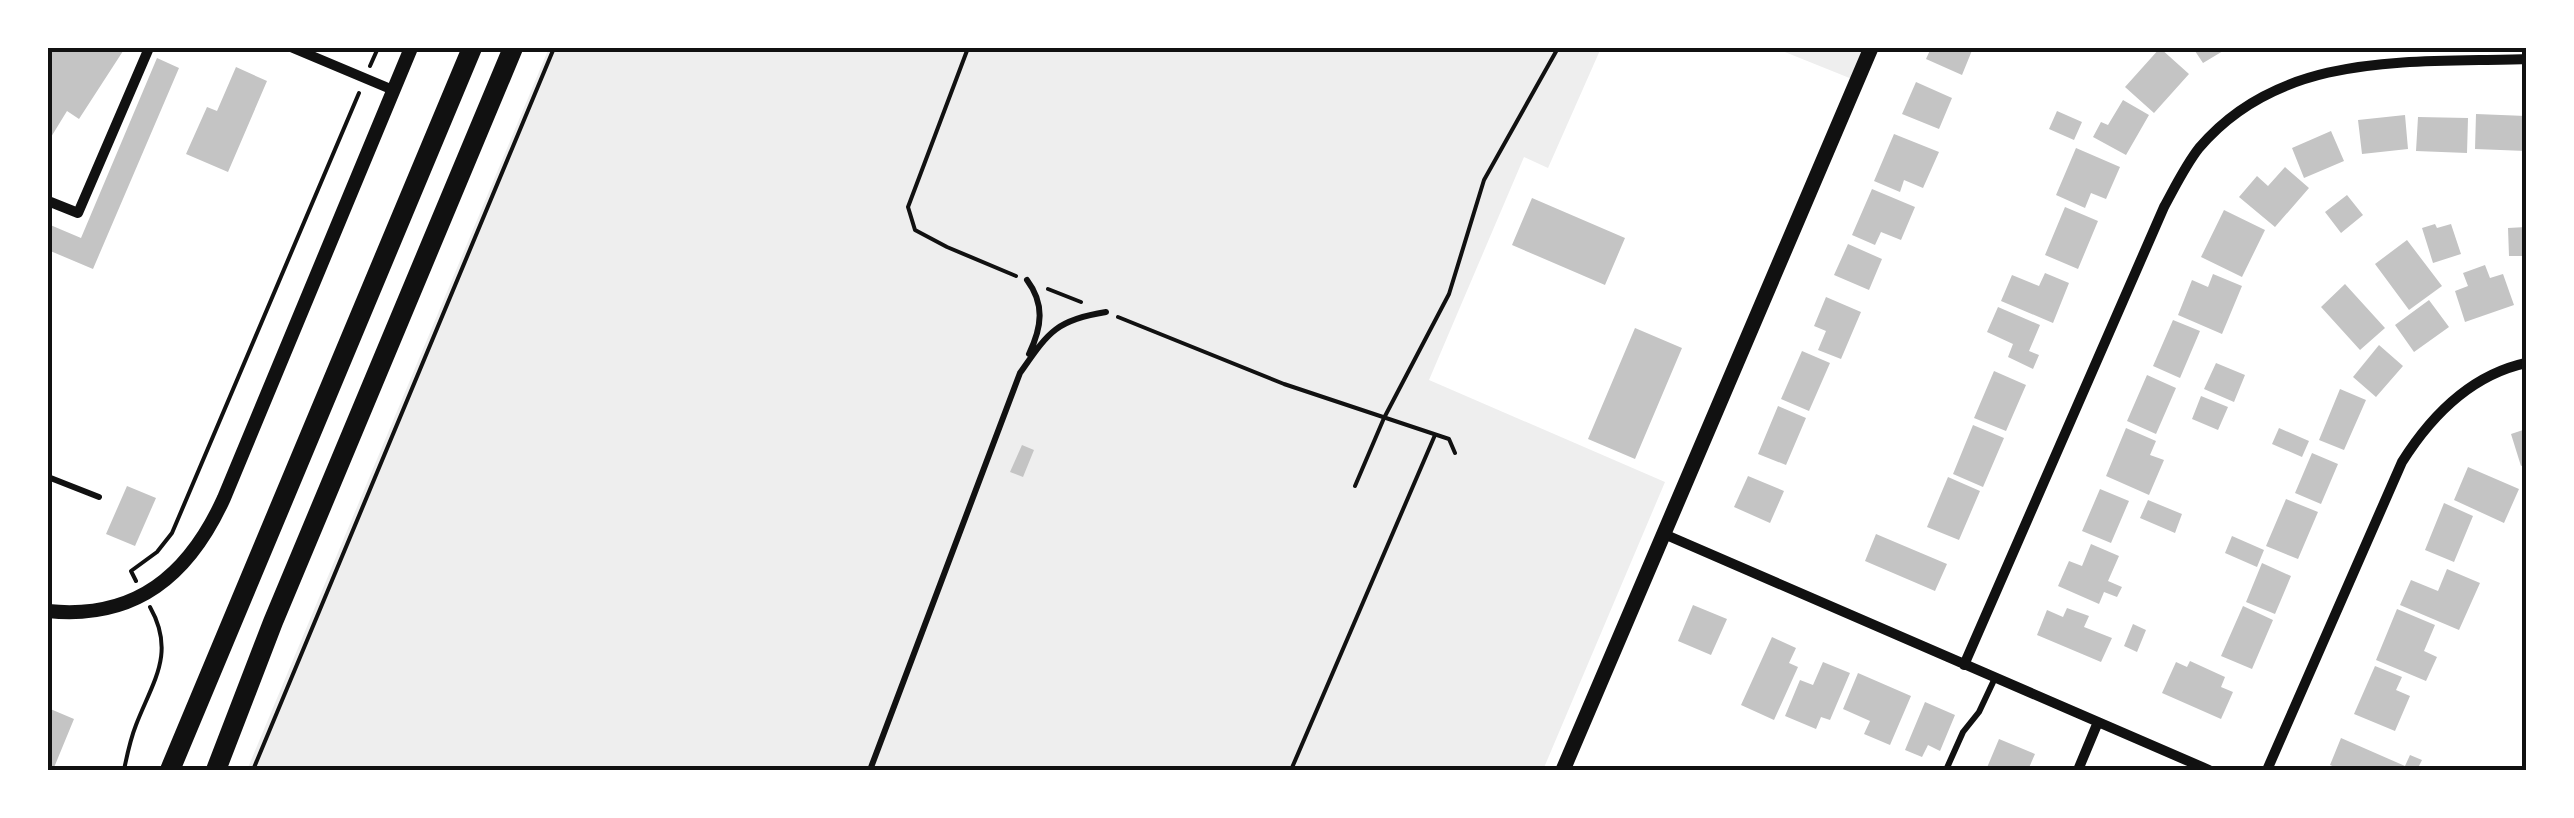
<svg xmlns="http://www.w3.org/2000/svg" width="2574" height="818" font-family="Rubik,sans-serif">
  <rect width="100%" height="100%" fill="#fff"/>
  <!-- green -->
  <path fill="#eee" d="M549,48H1601L1548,168L1524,157L1429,380L1665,482L1543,770H247Z
    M1775,48H1865L1852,79Z"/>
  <!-- building -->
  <path fill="#c4c4c4" d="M52,48H125L79,119L67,111L48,142V55Z
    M1931,48H1973L1962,75L1926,59Z
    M2160,48L2189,74L2154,113L2125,87Z
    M2193,48H2228L2203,63Z
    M157,58L179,68L93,269L48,250V224L81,238Z
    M236,67L267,81L228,172L186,154L207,107L217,111Z
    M1916,82L1952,98L1939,129L1902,114Z
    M2123,100L2149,115L2126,155L2093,137L2101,122L2108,125Z
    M2057,111L2082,122L2074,140L2049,129Z
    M2476,114L2526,116V151L2475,149Z
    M2405,115L2408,149L2362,154L2358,120Z
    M2418,117L2468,118L2467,153L2416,151Z
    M2331,131L2344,161L2304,178L2292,148Z
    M1894,134L1939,152L1923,188L1904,180L1900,192L1874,181Z
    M2076,148L2120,167L2106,199L2091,193L2085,208L2056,195Z
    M2285,167L2309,188L2275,227L2239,197L2257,176L2268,186Z
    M1872,189L1915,207L1901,240L1881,232L1875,245L1852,235Z
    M2347,195L2363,215L2341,233L2325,212Z
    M1532,198L1625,238L1605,285L1512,245Z
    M2065,207L2098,221L2078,269L2045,255Z
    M2224,210L2265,230L2242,277L2201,257Z
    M2435,224L2437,228L2451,224L2461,254L2433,263L2422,228Z
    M2526,227V256H2509L2508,228Z
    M2407,240L2442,286L2409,310L2375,264Z
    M1848,244L1882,259L1869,290L1834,275Z
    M2485,265L2490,278L2503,274L2514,305L2465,322L2455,291L2468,286L2463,273Z
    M2045,273L2069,283L2053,323L2001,301L2012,275L2039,286Z
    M2213,274L2242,286L2222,334L2178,315L2192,280L2208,287Z
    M2345,284L2385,328L2360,350L2321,307Z
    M1826,297L1861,312L1841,359L1818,350L1826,331L1814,326Z
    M2429,300L2449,327L2414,352L2395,325Z
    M1998,307L2040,325L2029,351L2039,355L2033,369L2008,357L2013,344L1987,332Z
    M2173,320L2200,331L2180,378L2153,366Z
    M1635,328L1682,348L1635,459L1588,439Z
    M2379,345L2403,366L2376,397L2353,377Z
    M1802,351L1830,363L1809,411L1781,399Z
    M2216,363L2245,375L2234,402L2204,389Z
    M1994,371L2026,385L2006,431L1974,418Z
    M2147,375L2176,388L2156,434L2127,421Z
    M2340,389L2366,400L2344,450L2319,440Z
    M2201,396L2228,407L2218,430L2192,419Z
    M1778,406L1806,418L1786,465L1758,454Z
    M1973,425L2004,438L1983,487L1953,474Z
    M2126,428L2156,441L2150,455L2164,460L2149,495L2106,476Z
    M2279,428L2309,441L2302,457L2272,444Z
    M2526,429V464L2521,466L2511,434Z
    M1022,445L1034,450L1023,477L1010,472Z
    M2312,453L2338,464L2321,504L2295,493Z
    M2468,467L2519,489L2504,523L2454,500Z
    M1748,476L1784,491L1770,523L1734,507Z
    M1948,477L1980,491L1959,540L1927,527Z
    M127,486L156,498L135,546L106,534Z
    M2100,489L2129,501L2111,543L2082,531Z
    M2286,499L2318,512L2298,559L2266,546Z
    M2148,500L2182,514L2175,533L2140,518Z
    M2444,503L2473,516L2454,562L2425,550Z
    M1876,534L1947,564L1935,591L1865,561Z
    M2232,536L2264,550L2257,567L2225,553Z
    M2091,544L2119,556L2108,581L2122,587L2117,597L2104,592L2099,604L2058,586L2069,561L2082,566Z
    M2262,563L2291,576L2275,614L2246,602Z
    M2447,569L2480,583L2459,630L2400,605L2411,580L2438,591Z
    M1693,605L1727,619L1711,655L1678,641Z
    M2243,606L2273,620L2252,669L2221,656Z
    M2067,608L2089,616L2084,627L2112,638L2101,662L2037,635L2047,610L2063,617Z
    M2397,609L2435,625L2424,651L2437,657L2426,681L2376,660Z
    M2133,624L2146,630L2137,652L2124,646Z
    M1772,637L1796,648L1789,663L1798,667L1774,720L1741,705Z
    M2190,661L2225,677L2221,687L2233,692L2221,719L2162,693L2176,662L2187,667Z
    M1823,662L1850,673L1830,720L1821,717L1816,729L1785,716L1800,680L1813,685Z
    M2375,666L2402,677L2396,690L2410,696L2395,731L2354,714Z
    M1858,673L1911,696L1890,745L1864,734L1870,721L1843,709Z
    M1925,702L1955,715L1940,751L1928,745L1922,757L1905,750Z
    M48,708L74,719L53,770H48Z
    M2341,738L2405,766L2410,755L2422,760L2417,770H2342L2330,765Z
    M1999,739L2035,754L2028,770H1986Z"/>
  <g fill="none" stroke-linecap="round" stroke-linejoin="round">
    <!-- path -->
    <path stroke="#111" stroke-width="4" d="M968,48L908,207L915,230L947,247L1016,276
      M370,66L378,48
      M1048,289L1081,302
      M1118,317L1284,384L1449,439L1455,453
      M1355,486L1384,418L1449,294L1484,180L1558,48
      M136,581L131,571L157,552L172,533L359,93
      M124,770C127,755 130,740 136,725C153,681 176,653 150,607
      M253,770L554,48
      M1291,770L1435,435"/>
    <!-- service -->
    <path stroke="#111" stroke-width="6" d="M1027,280C1045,304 1042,327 1029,354
      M48,477L99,497
      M870,770L1020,373C1048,333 1055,320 1106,312
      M1946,770L1963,732L1979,712L1995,678"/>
    <!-- minor -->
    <path stroke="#111" stroke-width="10" d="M293,48L393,90
      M48,201L78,213L149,48
      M1664,534L2209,770
      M1964,665L2164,207C2175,187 2185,166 2199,148C2282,50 2411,63 2526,59
      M2078,770L2098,722
      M2267,770L2402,462C2431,416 2471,375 2526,363"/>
    <!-- tertiary -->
    <path stroke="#111" stroke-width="14" d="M48,611C136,620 189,575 224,498L411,48"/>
    <!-- secondary -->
    <path stroke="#111" stroke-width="15" d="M1563,770L1871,48"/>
    <!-- motorway -->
    <path stroke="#111" stroke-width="20" d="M170,770L472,48
      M216,770L273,622L513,48"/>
  </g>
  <!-- border -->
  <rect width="2574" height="818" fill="none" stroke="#ffffff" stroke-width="100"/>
  <rect x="50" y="50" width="2474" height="718" fill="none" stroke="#111" stroke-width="4"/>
</svg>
